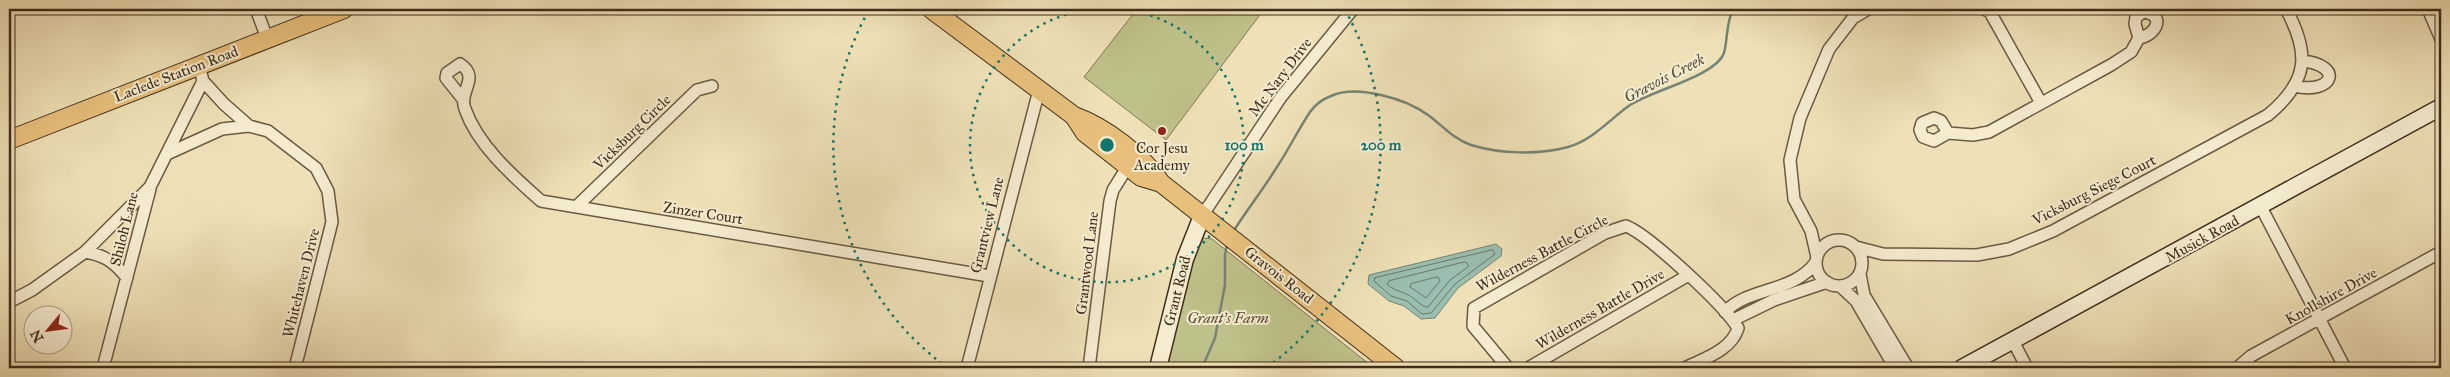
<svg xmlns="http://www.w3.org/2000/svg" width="2450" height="377" font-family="'IM FELL Great Primer',serif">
  <rect width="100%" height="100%" fill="#efe1b7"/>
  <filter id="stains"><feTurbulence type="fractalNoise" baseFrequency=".004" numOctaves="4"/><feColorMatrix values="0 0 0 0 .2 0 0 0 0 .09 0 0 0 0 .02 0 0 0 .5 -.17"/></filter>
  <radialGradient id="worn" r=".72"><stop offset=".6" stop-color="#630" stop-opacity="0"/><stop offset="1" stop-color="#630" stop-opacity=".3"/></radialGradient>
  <!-- green -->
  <path fill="#bfc18a" stroke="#7e7752" d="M1137,9H1258L1262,12L1166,140L1084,77Z
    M1203,238L1212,239L1374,368H1164L1194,248Z"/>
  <!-- water -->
  <path fill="#9abeaf" stroke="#758474" d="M1496,244L1502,249L1501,256L1458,288L1435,318L1421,319L1404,306L1389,301L1368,284L1369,275Z"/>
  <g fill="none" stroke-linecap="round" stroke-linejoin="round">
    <!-- shore -->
    <path stroke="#6c7665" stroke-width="1" d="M1493,250L1495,254L1455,284L1431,313L1422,314L1407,301L1391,296L1374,281L1375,278Z
      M1465,262L1468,264V267L1450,280L1428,307C1421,307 1417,300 1410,296C1402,291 1394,291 1387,284L1389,281Z
      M1438,277L1440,281L1426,298L1410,287L1411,284Z"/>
    <!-- stream -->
    <path stroke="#758474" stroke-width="2.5" d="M1233,232C1246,211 1262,191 1275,170C1288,151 1298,130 1310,112C1315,105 1323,99 1331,96C1357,84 1406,99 1428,115C1442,125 1453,139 1471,145C1500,154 1539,155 1568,147C1593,140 1610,119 1630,105C1653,90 1716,76 1724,53C1728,38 1726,23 1733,9
      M1202,368L1215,338L1225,285V255L1227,244"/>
    <!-- street casing -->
    <g stroke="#6a5a42" stroke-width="14">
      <path id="street" d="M256,9L267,38
        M1984,9L1990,12L2041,103
        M2428,9L2441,39
        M199,65L203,81L224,104L249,126L268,131L316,168L328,191L332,222L295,368
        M2294,86C2334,95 2344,65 2302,61
        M462,98L446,78L447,73L460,64C481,78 458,90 465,109C478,146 513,176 541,201L989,276
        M1948,133L1941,121L1934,118L1922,123L1920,130L1923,137L1934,141L1948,133L1973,135L1989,132L2111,65L2131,52L2139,38L2135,24L2136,17L2143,12C2166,14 2157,35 2139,38
        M169,153L222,129L249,126
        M576,207L697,90L712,86
        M2261,207L2345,368
        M1202,216L1281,97L1353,9
        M1816 263a23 23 0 1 1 46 0a23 23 0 1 1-46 0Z
        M1856,247L1883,254L1977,255L2009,249L2053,231L2268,115C2309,81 2310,53 2286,9
        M85,252C105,255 115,263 127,278
        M1817,257L1811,231L1794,199L1790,160L1800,118L1829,49L1853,18L1868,9
        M1860,274L1864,295L1908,368
        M1840,286L1856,301L1895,368
        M9,302L32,290L85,252L150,187L203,81
        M1725,312C1748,287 1794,293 1816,262
        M1733,320L1774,300L1827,282
        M2013,341L2027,368
        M103,368L150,189
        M967,368L1039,90
        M1089,368L1110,201L1113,190L1128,166
        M1508,368L1473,326L1474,308L1605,233L1626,226C1649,235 1725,306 1738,328C1732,350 1703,359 1685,368
        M1528,368L1687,276
        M2237,368L2251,356L2441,252"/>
    </g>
    <!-- secondary casing -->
    <g stroke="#3e2d1b" stroke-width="19">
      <path id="secondary" d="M1158,368L1185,259L1202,216
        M1962,368L2441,107"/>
    </g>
    <!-- primary casing -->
    <g stroke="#3e2d1b" stroke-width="20">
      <path id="primary" d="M931,9L1074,116L1085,133L1141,177L1161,183
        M1074,116C1105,127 1143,156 1161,183L1396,368
        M9,140L344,9"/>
    </g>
    <!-- street -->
    <use href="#street" stroke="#f5ecd0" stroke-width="11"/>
    <!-- secondary -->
    <use href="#secondary" stroke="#f5ecd0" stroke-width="16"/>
    <!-- primary -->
    <use href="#primary" stroke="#e8c07c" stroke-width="18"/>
  </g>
  <!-- distance rings -->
  <g fill="none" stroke="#0f766e" stroke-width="2.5" stroke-dasharray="2.5 5">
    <path d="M1121 9A137 137 0 1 1 1093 9"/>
    <path d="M948 368A274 274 0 0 1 869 10M1345 10A274 274 0 0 1 1266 368"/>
  </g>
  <!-- markers -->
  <circle fill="#8f2418" stroke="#f5ecd0" stroke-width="2" cx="1162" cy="131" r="5"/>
  <g text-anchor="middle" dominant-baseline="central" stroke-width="4" stroke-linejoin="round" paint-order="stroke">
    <!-- street labels -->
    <g font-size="15" fill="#3e2d1b" stroke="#f5ecd0">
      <text transform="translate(176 74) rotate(-21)">Laclede Station Road</text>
      <text transform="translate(1280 77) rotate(-53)">Mc Nary Drive</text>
      <text transform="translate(632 132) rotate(-44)">Vicksburg Circle</text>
      <text transform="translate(2094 190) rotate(-27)">Vicksburg Siege Court</text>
      <text transform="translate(703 213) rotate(9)">Zinzer Court</text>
      <text transform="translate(987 225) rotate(-76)">Grantview Lane</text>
      <text transform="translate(124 229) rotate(-76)">Shiloh Lane</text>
      <text transform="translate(2202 239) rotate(-29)">Musick Road</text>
      <text transform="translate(1542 253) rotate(-28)">Wilderness Battle Circle</text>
      <text transform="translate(1087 263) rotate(-83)">Grantwood Lane</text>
      <text transform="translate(1279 275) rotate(38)">Gravois Road</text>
      <text transform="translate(301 283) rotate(-76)">Whitehaven Drive</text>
      <text transform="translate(1177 291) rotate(-76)">Grant Road</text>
      <text transform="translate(2331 296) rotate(-29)">Knollshire Drive</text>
      <text transform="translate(1600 309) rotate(-30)">Wilderness Battle Drive</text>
    </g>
    <!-- poi labels -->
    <g font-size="15" fill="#3e2d1b" stroke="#f5ecd0">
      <text x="1162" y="148">Cor Jesu<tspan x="1162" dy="17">Academy</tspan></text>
    </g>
    <!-- park labels -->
    <g font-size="15" font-style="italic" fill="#584b31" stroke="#f5ecd0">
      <text x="1228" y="318">Grant's Farm</text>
    </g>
    <!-- water labels -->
    <g font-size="16" font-style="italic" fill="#555140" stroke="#f5ecd0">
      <text transform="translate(1664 78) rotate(-27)">Gravois Creek</text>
    </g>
  </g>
  <circle cx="1107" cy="145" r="8" fill="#0f766e" stroke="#f5ecd0" stroke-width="2.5"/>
  <g font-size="15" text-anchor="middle" font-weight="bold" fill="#0f766e" stroke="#f5ecd0" stroke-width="4" stroke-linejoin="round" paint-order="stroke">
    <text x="1244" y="150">100 m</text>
    <text x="1381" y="150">200 m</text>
  </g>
  <!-- margin -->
  <rect width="2450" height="377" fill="none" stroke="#efe1b7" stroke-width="30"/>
  <rect x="10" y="10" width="2430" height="357" fill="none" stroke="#3e2d1b" stroke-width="2.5"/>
  <rect x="15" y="15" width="2420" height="347" fill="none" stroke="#3e2d1b"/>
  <!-- north arrow -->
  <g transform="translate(48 330) rotate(241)"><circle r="24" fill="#f5ecd0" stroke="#aca088"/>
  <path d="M0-4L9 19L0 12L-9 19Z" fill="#8f2418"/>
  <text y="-8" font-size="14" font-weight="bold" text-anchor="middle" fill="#3e2d1b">N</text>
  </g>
  <rect width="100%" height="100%" filter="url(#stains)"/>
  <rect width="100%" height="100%" fill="url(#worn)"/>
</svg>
